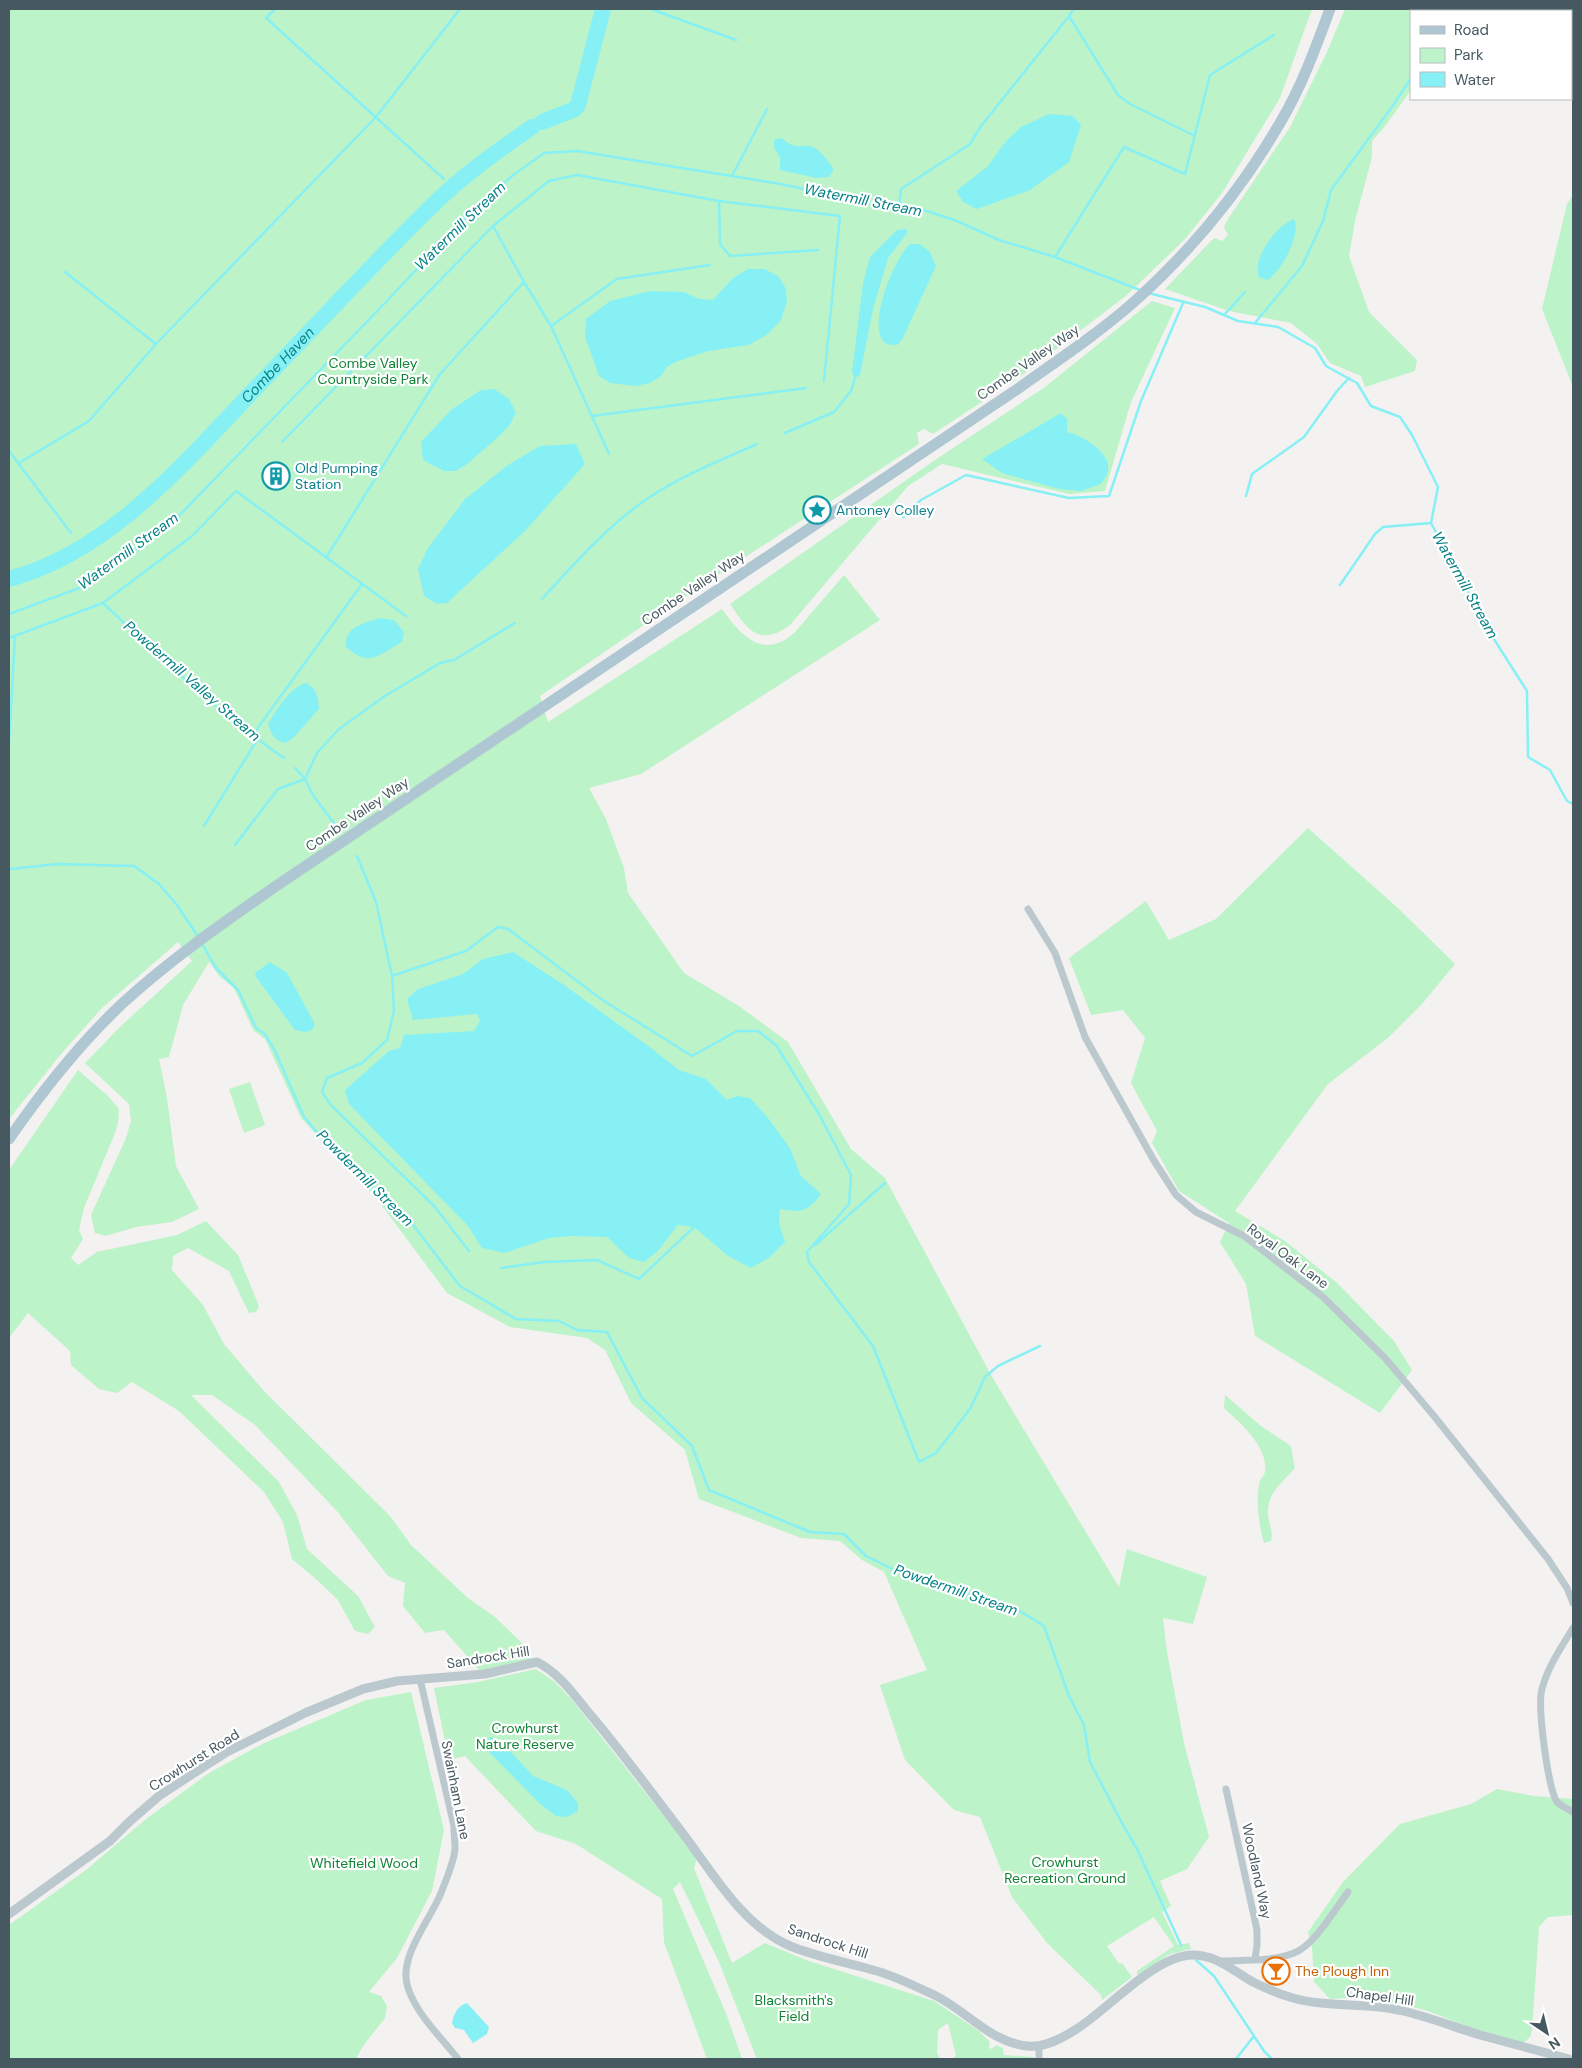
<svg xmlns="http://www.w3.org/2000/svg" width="1582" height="2068" font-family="'DM Sans',sans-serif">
  <rect width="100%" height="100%" fill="#f4f1f1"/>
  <!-- green -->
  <path fill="#bdf3c8" d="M9,9H1312L1280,98L1222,193L1185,239L1127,295L1018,378L933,434L924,429L917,433L919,444L713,578L540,696L548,722L722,609C741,636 764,661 795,632L844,575L880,620L641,774L589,788L606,819L624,868L628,893L684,973L739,1006L788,1042L851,1149L885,1178L991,1375L1119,1587L1127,1549L1207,1577L1193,1624L1163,1618L1167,1652L1184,1743L1209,1837L1187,1869L1160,1881L1171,1906L1162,1912L1178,1945L1189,1943L1191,1949L1170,1954L1137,1975V1971L1174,1946L1154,1917L1107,1946L1119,1964L1122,1963L1132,1977L1102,2000L1101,1995L1047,1943L1012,1897L980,1817L954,1810L905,1760L880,1685L927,1670L884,1572L862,1560L840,1541L801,1538L699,1499L685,1450L631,1403L605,1350L587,1338L510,1327L447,1293L374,1195L301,1118L265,1039L253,1030L234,988L220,977L209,962L183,1005L169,1057L159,1059L167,1098L176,1166L199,1209L172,1222L136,1227L106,1236L95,1233L91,1215L126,1138L131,1121L129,1104L85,1063L121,1026L192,961L178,942L102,1008L61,1054L9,1119Z
    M1345,9H1462L1460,11H1411V90L1386,125L1372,141V157L1355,221L1349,256L1369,312L1417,360L1415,371L1365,387L1361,376L1330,363L1317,344L1291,323L1229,311L1165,289L1211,241L1215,238L1222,241L1228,235L1224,227L1228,219L1290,127L1327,52Z
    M1573,195V387L1542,309L1567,204Z
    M1152,301L1175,308L1131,402L1105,491L1069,494L942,464L908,486L790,625C759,648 747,629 730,604L932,462L1045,387Z
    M1308,828L1400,910L1455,964L1422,1004L1389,1037L1328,1084L1235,1211L1285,1241L1337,1283L1394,1341L1412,1370L1380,1413L1255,1336L1246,1284L1220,1242L1229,1223L1179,1191L1152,1143L1157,1131L1131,1083L1145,1038L1123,1010L1091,1015L1069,958L1146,901L1169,940L1216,919Z
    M78,1070L107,1095L119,1109L118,1123L115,1133L84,1208L79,1230L83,1239L71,1258L78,1265L97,1252L177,1235L206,1221L238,1255L259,1306L256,1312L249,1313L229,1271L188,1248L173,1256L172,1270L203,1305L224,1344L263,1390L390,1516L411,1545L468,1598L495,1617L523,1644L530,1654L531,1659L480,1671L444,1630L425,1633L403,1606L405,1583L388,1576L336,1510L255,1425L212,1395H191L279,1482L297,1515L307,1549L358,1596L375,1627L368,1634L355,1631L338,1600L316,1579L292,1559L283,1522L264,1492L179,1411L132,1382L117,1393L99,1389L71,1365L70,1351L28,1313L9,1338V1170Z
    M250,1082L265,1125L244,1133L229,1089Z
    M1225,1395L1261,1426L1291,1446L1295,1468C1284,1481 1269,1491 1268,1510C1267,1521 1274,1530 1271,1541L1264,1543C1259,1528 1255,1497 1260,1481C1261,1478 1265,1475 1265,1471C1268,1446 1240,1423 1224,1408Z
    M536,1669L555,1682L572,1700L697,1858L694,1868L732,1963L765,1943L806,1960L934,2001L979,2031L990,2042L989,2048L992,2049L996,2045L1003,2048L1004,2055L1034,2057V2059H954V2057L956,2056L948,2023L938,2030L937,2052L940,2059H757L719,1962L680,1882L673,1889L727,2016L742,2059H707L664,1942L662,1899L576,1844L536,1831L465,1756L449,1760L434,1688L478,1682Z
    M411,1692L444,1830L432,1891L397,1958L369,1992L381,1996L387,2006L385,2018L363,2046L356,2059H9V1925L86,1870L146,1819L209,1773L262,1744L366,1700Z
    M1497,1789L1534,1796L1573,1799V1915L1548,1917L1539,1927L1532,2030L1530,2037L1523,2043L1479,2031L1428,2011L1372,1997L1330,1999L1314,1982L1312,1947L1308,1932L1343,1882L1400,1824L1471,1804Z"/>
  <!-- water -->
  <path fill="#87f0f4" d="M1049,114L1073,116L1081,125L1069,162L1030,190L977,209L963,202L956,191L988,166L1006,141L1021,127Z
    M782,138C796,152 803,142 815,148C822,153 829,162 834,169L829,177L817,178L780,170V157L774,148V140Z
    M1294,219C1302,234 1281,272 1267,280L1259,277C1251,259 1277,225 1294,219Z
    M906,229L908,232L888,258L873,309L860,375L855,378L852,372L863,283L870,257L897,230Z
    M910,244H920L930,252L936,266L902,340L897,345C892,345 886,345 883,341C868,322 895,257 910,244Z
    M748,269H765L779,277L786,289L787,301L781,320L768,334L749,345L708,351L675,362L667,367L661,376L650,383L635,386L610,383L599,376L585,337L586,319L610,301L650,291L684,292L699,299L713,300L733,278Z
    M494,389L509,399L516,413L509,426L497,438L467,464L456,471H444L423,460L421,442L451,410L481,390Z
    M1061,413L1067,419V432C1082,435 1115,454 1107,474C1106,477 1103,481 1101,484L1081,491L1059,489L1002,473L982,459Z
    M576,444L585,464L525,531L447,603L437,604L424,596L418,569L428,548L465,499L508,465L540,446Z
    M380,618L394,620L404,632L402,642C379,655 369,668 346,647C344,627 364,623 380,618Z
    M305,683C317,687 318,698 319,709L295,736L286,743C274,741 272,735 268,724C276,710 289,689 305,683Z
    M513,952L564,985L651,1048L679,1070L706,1079L727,1100L737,1096L750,1098L768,1118L790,1148L801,1176L821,1194C808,1212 801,1213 780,1209L779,1223L785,1242L770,1257L751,1268L728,1256L694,1227L678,1225L657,1252L644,1262L629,1258L607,1237L572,1236L549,1238L504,1253L482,1248L468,1226L349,1104L345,1090L389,1051L400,1048L404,1035L474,1031L480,1021L477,1014L413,1020L407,999L418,989L463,974L483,959Z
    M270,962L287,973L315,1024L312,1030L306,1032L295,1030L256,977L255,973Z
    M491,1737L512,1753L533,1776L567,1790L578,1803V1811L567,1817L556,1816L540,1804L485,1748V1741Z
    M467,2003L489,2027L487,2034L473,2043L464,2030L455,2028L452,2023C454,2014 457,2006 467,2003Z"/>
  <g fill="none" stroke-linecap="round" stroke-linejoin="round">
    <!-- stream -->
    <path stroke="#87f0f4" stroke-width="2.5" d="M275,9L266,18L444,179
      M651,9L736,40
      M1452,11L1454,9
      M1069,16L1074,9
      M732,176L767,109
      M719,201L720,244L730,256L818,250
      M899,206L901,189L970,144L981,126L1069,16L1118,95L1130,104L1195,136
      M493,226L524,282L551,326L609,454
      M1055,257L1124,147L1185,174L1210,75L1274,35
      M65,272L156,344
      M1148,293L1205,307L1238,321L1278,327L1315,348L1326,366L1357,383L1371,406L1400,417L1412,435L1438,487L1431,523L1490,633L1527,691L1528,757L1550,770L1567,801L1573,804
      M1224,315L1245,292
      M1255,323L1302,266L1323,221L1331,190L1394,104L1411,78
      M551,326L617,279L710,265
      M592,416L806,388
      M785,433L834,412L851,391L855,378
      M282,442L493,226L549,181L577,175L719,201L840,216L824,381
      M9,451L71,533
      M19,463L89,421L156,344L376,117L460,9
      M1246,496L1252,474L1304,437L1337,391L1349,378
      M903,517L921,500L966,475L1069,498L1109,496L1141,401L1183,303
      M78,543L82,548
      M326,558L440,374L524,282
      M1340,585L1375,534L1383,527L1431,523
      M542,599C575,563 609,524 650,497C683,475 721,460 757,444
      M103,603C160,657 218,713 284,758
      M9,614L82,587L172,523L385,303L460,223L512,176L544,153L577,151L781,184L876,205L918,208L957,221L999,240L1055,257L1140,290
      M9,638L103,603L191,537L236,491L406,616
      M252,736L362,584
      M9,744L15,636
      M295,768L305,779L313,795L335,825
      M204,826L257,740
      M235,845L278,789L305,779L317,753L339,729L385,696L440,663L454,660L515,623
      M357,856L376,902L392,976L394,1011L387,1040L362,1063L327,1078L322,1092L331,1105L435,1207L469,1251
      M9,868L11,869L57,864L134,866L159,884L177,905L199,938
      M201,942L216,968L238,990L256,1028L265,1034L275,1051L304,1117L315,1130L347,1157L366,1181L387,1202L407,1217L460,1286L516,1319L559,1321L577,1330L607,1332L642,1398L692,1446L709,1490L810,1532L844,1534L866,1556L909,1577L1015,1608L1044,1626L1069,1696L1084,1725L1090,1762L1123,1825L1137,1849L1181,1945
      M392,976L466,951L498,927L508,929L601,999L692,1056L737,1031H758L776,1045L820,1116L851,1175L849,1204L807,1252L809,1262L873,1346L919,1462L936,1453L970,1409L985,1377L998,1366L1040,1346
      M815,1245L885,1183
      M501,1268L544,1262L597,1260L639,1279L694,1227
      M1196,1960L1214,1976L1264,2051L1272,2059
      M1236,2059L1254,2036"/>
    <!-- river -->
    <g stroke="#87f0f4" stroke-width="16">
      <path d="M542,122L575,109L578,105L603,9"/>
      <path id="s1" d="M9,579C109,553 184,463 253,391C314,328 374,262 437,201C466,173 499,150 532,127"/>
    </g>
    <!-- minor -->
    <path stroke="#bbc9cf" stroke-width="7" d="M1028,909L1055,953L1085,1037L1153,1159L1176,1195L1196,1212L1244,1236L1323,1297L1385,1358L1434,1416L1548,1559L1567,1588L1573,1603
      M1573,1628C1561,1648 1548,1666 1542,1689C1537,1706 1548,1788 1557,1802C1561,1806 1568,1809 1573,1812
      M420,1679L454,1826C454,1833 455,1841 455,1849C454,1862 446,1880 441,1893C431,1919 397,1958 408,1988C417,2015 441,2037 458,2059
      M1226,1789L1257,1930V1945L1255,1959
      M1220,1961C1244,1960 1272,1962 1294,1953C1314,1946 1335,1909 1348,1892
      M1039,2046V2059"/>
    <!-- tertiary -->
    <path stroke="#bbc9cf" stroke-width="9" d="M9,1914L110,1841L129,1822L159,1796L191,1775L227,1752L305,1713L363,1689L397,1681L485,1674L537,1662C561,1674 577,1699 594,1719C624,1755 652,1793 681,1831C712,1871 741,1925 790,1946C817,1957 846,1962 873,1970C893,1975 912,1985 930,1993C965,2008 987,2041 1027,2046C1045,2048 1063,2038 1078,2028C1109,2008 1154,1957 1191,1955C1216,1954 1233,1971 1253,1982C1265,1988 1279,1994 1293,1998C1328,2008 1367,2002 1403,2011C1429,2017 1454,2027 1480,2035C1509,2043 1539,2051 1569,2059"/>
    <!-- primary -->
    <path stroke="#afc7d2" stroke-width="11" d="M9,1139C43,1090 81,1042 124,1002C172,958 226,921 279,884L1019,388C1058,360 1099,333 1135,301C1192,250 1241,190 1280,123C1301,88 1316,47 1330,9"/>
  </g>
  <!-- icons -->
  <defs>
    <g id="building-ring" transform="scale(1.4375)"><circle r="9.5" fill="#fff" stroke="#0f9aa8" stroke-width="1.5"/><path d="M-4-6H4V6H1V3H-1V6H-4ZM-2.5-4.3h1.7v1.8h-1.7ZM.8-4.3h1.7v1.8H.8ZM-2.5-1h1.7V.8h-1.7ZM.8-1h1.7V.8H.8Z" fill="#0f9aa8"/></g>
    <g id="sight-ring" transform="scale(1.4375)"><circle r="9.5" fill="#fff" stroke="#0f9aa8" stroke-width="1.5"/><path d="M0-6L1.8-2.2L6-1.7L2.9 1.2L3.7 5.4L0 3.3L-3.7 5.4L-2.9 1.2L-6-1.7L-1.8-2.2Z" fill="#0f9aa8"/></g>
    <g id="bar-ring" transform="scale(1.4375)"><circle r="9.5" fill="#fff" stroke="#e8710a" stroke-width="1.5"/><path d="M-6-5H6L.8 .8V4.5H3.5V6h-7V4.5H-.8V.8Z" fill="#e8710a"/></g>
  </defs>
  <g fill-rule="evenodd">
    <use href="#building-ring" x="276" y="476"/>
    <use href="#sight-ring" x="817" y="510"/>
    <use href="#bar-ring" x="1276" y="1971"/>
  </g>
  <g text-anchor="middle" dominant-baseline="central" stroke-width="4.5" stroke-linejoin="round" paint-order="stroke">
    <!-- street labels -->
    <g font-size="14" fill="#475960" stroke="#fff">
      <text transform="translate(1028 362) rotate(-35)">Combe Valley Way</text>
      <text transform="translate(693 588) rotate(-34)">Combe Valley Way</text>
      <text transform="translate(357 814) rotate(-34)">Combe Valley Way</text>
      <text transform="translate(1288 1256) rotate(37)">Royal Oak Lane</text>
      <text transform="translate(488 1657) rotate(-9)">Sandrock Hill</text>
      <text transform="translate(194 1760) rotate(-32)">Crowhurst Road</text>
      <text transform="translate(456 1790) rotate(79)">Swainham Lane</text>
      <text transform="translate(1257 1871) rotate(78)">Woodland Way</text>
      <text transform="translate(828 1941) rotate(18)">Sandrock Hill</text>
      <text transform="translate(1380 1996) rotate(8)">Chapel Hill</text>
    </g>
    <!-- park labels -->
    <g font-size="14" fill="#108435" stroke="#fff">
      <text x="373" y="363">Combe Valley<tspan x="373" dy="16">Countryside Park</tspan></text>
      <text x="525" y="1728">Crowhurst<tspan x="525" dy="16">Nature Reserve</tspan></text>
      <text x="1065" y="1862">Crowhurst<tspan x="1065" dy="16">Recreation Ground</tspan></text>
      <text x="364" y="1863">Whitefield Wood</text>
      <text x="794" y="2000">Blacksmith's<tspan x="794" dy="16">Field</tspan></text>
    </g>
    <!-- culture labels -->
    <g font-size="14" fill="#0d838f" stroke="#fff" text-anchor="start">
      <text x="295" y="468">Old Pumping<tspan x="295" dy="16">Station</tspan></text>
      <text x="836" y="510">Antoney Colley</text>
    </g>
    <!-- food labels -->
    <g font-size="14" fill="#c56008" stroke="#fff" text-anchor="start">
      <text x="1295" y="1971">The Plough Inn</text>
    </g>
    <!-- water labels -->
    <g font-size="15" font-style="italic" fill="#058387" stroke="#fff">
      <text transform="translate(863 200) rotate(11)">Watermill Stream</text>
      <text transform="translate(460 226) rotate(-44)">Watermill Stream</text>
      <text stroke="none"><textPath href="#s1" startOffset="348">Combe Haven</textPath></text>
      <text transform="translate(128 551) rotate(-36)">Watermill Stream</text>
      <text transform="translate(1465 585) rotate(61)">Watermill Stream</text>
      <text transform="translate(192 681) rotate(41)">Powdermill Valley Stream</text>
      <text transform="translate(365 1178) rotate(45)">Powdermill Stream</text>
      <text transform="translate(956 1590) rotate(19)">Powdermill Stream</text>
    </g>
  </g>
  <!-- border -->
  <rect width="1582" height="2068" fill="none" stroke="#475960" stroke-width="20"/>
  <!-- legend -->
  <rect x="1410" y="10" width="162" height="90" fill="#ffffff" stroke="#b5bdbf"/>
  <rect x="1420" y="26" width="25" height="8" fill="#afc7d2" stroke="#b5bdbf"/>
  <text x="1454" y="35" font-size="15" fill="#475960">Road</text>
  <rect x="1420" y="48" width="25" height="15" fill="#bdf3c8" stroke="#b5bdbf"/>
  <text x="1454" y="60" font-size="15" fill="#475960">Park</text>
  <rect x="1420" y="72" width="25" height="15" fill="#87f0f4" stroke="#b5bdbf"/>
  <text x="1454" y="85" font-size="15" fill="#475960">Water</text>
  <!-- north arrow -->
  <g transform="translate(1547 2033) rotate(145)" stroke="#ffffff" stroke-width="4" paint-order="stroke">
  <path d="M0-4L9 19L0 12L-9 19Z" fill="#475960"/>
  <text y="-8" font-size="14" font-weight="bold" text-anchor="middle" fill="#475960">N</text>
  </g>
</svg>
